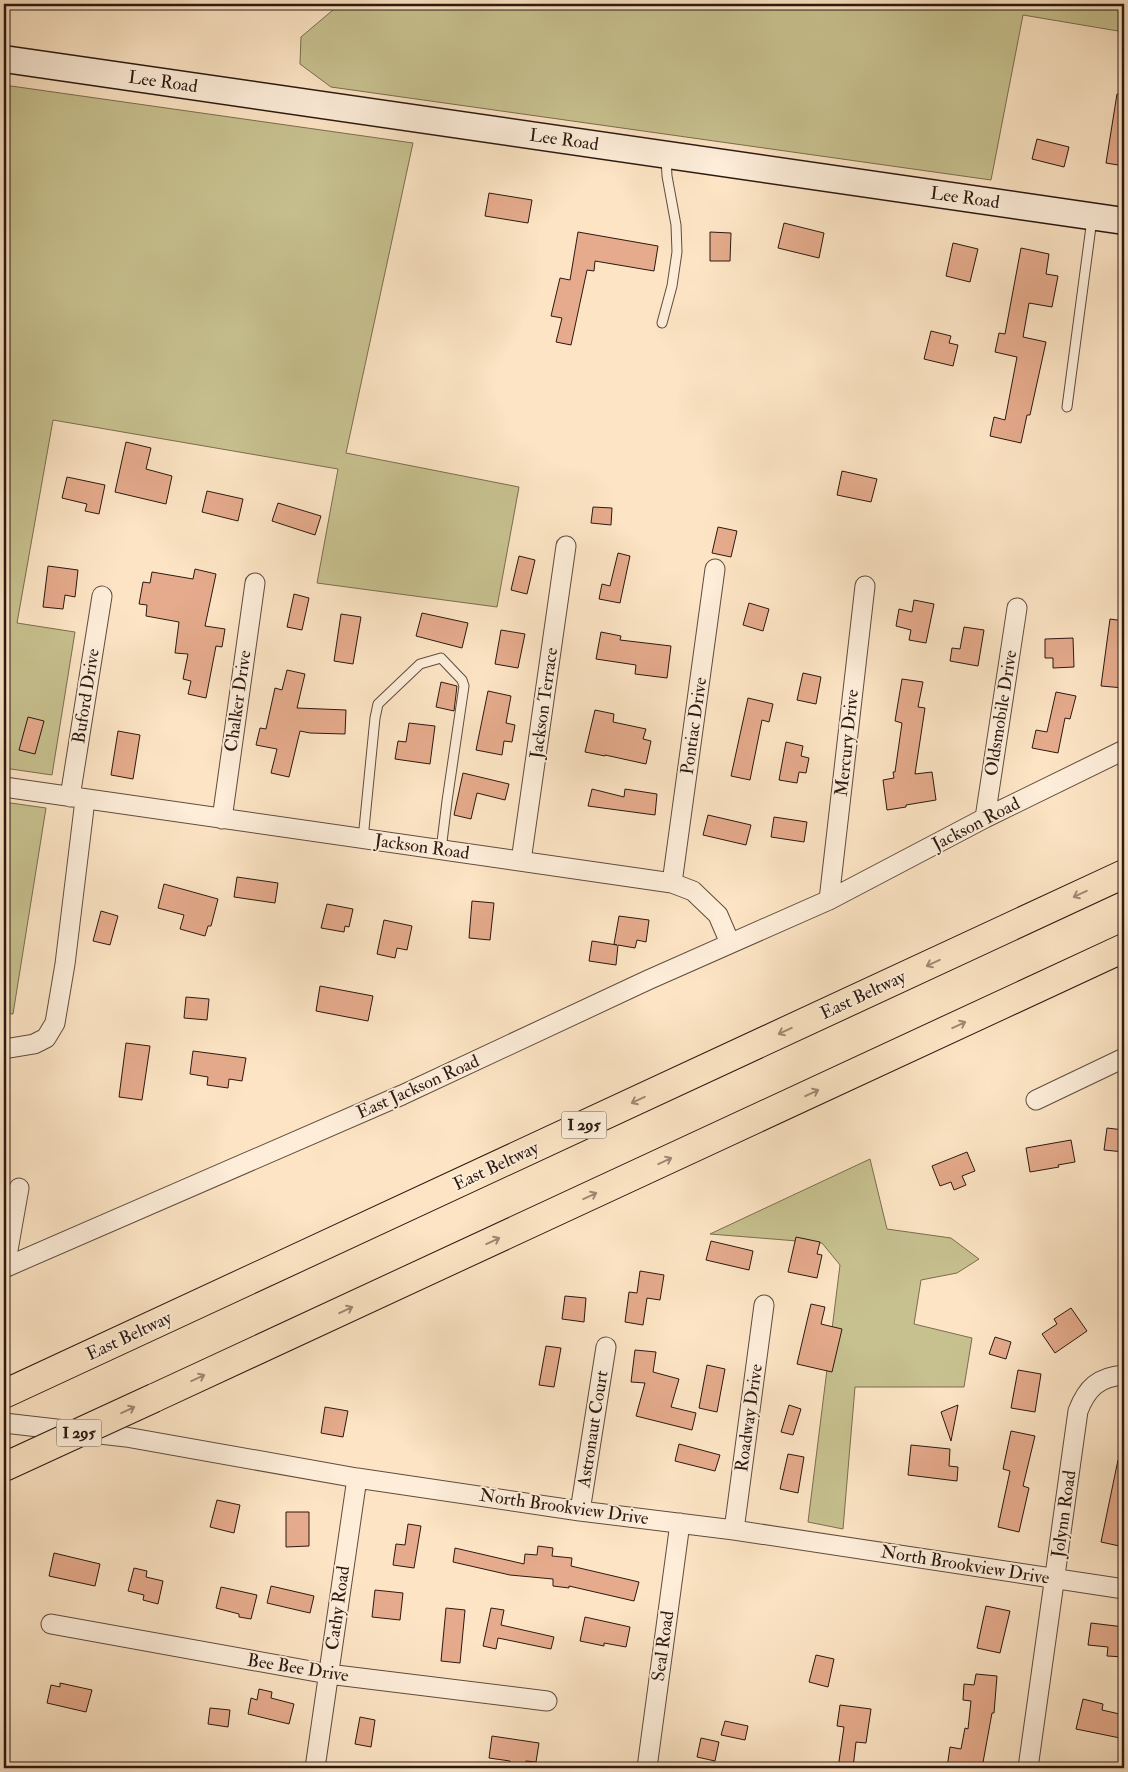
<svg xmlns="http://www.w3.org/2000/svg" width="1128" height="1772" font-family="'IM FELL Double Pica',serif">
  <rect width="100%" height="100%" fill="#fce4c4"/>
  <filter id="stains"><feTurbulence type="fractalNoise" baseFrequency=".004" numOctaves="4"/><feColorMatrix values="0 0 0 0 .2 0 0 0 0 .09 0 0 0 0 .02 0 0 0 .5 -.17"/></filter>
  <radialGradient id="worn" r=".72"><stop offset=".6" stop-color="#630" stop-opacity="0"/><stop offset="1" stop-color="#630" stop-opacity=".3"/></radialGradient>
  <!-- green -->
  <path fill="#c7c18f" stroke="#7a6d50" d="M340,4H1124V32L1023,15L991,180L331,87L300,64L301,37Z
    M4,85L413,143L346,453L519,487L497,607L317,583L338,469L53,420L17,623L75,632L52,775L4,768Z
    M4,802L46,808L13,1014L4,1013Z
    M870,1159L887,1229L951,1238L979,1259L957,1273L921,1280L914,1324L972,1338L964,1387H855L843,1529L808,1522L840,1265L822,1243L710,1234Z"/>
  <!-- building -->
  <path fill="#e5ab8c" stroke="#2c1912" d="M1117,94L1124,95V166L1106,163Z
    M1037,139L1069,147L1064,167L1032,159Z
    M489,193L532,200L528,223L485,216Z
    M784,223L824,233L819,258L778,248Z
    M578,232L658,246L654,271L595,261L594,271L587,270L571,345L556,342L562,318L551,316L560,278L570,280Z
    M710,232L731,233L730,261H710Z
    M953,243L978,249L970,282L946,276Z
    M1021,248L1049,254L1046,274L1058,276L1052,307L1029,303L1023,337L1046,342L1030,415H1027L1021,443L990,436L994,417L1005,420L1017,357L995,352L999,333L1005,334Z
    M931,331L951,336L949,343L958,345L953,366L924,359Z
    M126,442L151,448L146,469L172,476L166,504L115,492Z
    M842,471L877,479L871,502L837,495Z
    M67,477L105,485L99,514L85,511L87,504L62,498Z
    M207,491L243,499L238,521L202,512Z
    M278,503L321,516L315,535L272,521Z
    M593,507L612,508L611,525L591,523Z
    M718,527L737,531L731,557L712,553Z
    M618,553L630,556L620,603L599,599L602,584L610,586Z
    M519,556L535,560L527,594L511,590Z
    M48,566L78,570L75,597L65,595L63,609L43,607Z
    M195,569L216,574L205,626L225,629L222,647L216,646L206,698L188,694L191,681L183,679L188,654L175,653L179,622L146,616L147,605L139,604L143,582L150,583L152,572L193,579Z
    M294,594L309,598L302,630L287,627Z
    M914,600L934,604L926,643L909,640L911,630L896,626L899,609L912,612Z
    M749,603L769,609L763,631L743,625Z
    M422,613L468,623L462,648L416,636Z
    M341,614L361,617L353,664L334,661Z
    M1110,619L1124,621V688L1101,686Z
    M964,627L984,630L978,666L950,661L952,648L960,649Z
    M501,630L525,634L518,668L495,664Z
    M601,632L621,636L620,640L671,646L667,678L635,674L636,665L596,659Z
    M1073,638L1074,667L1053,668V658H1045V639Z
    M287,670L305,674L297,708L346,710L345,734L310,733L300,731L289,777L271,773L277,749L256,745L260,728L266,729L275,688L282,690Z
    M803,673L821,677L816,704L797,700Z
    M902,679L923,682L918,707L925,708L915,774L932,772L936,800L906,805V807L887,810L883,780L894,778L893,772H895L902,723L895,721Z
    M441,682L457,686L454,711L436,707Z
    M488,691L511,696L506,723L515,725L512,742L504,741L502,755L476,750Z
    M1056,692L1076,696L1070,719L1065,718L1058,753L1032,748L1036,730L1047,732Z
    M748,698L773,704L769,722L762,720L750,780L731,776Z
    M595,710L614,714L613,722L646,729L643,739L651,741L646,764L605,755V756L585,752Z
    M28,717L44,721L35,754L19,750Z
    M409,723L435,726L430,764L395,759L398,741L406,742Z
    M118,731L140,735L133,779L111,775Z
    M786,742L803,746L801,756L809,758L806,773L799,772L797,783L779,780Z
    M463,773L509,784L505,800L477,793L471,819L454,815Z
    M592,789L624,797L625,789L657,794L655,815L588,806Z
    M708,815L751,825L746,845L703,835Z
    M774,817L807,822L804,842L771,837Z
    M237,877L278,883L275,903L234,897Z
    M164,884L218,899L211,926H208L205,936L180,929L184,915L158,908Z
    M472,901L494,903L490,940L469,938Z
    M327,904L353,909L349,927L345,926L344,932L321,928Z
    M101,911L118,916L110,945L93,941Z
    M619,916L649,920L646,942L637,940L635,948L618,945L616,965L589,961L592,941L617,945L614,944Z
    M384,920L412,926L407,950L397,948L395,958L377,954Z
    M320,986L373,996L368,1021L316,1011Z
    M186,997L209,999L207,1020L184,1018Z
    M126,1043L150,1046L142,1100L119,1097Z
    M193,1051L246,1058L242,1081L229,1079L228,1088L207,1085L208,1077L190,1074Z
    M1107,1128L1124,1130V1152L1104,1150Z
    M1071,1140L1075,1162L1058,1165L1059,1167L1030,1172L1026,1148Z
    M967,1152L975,1171L962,1176L966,1185L954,1190L951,1182L940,1186L932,1166Z
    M796,1237L820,1242L817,1254L822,1255L817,1278L788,1272Z
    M711,1241L753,1251L749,1270L706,1260Z
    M640,1271L664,1275L660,1300L647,1298L643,1325L625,1322L629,1292L637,1293Z
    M565,1296L586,1298L584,1322L562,1319Z
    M811,1304L825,1307L821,1324L842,1329L832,1372L797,1364Z
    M1071,1308L1087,1331L1055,1353L1042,1334L1057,1324L1054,1319Z
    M995,1337L1011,1342L1006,1359L989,1354Z
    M546,1346L561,1348L554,1387L539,1385Z
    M635,1350L656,1352L653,1372L679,1379L671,1407L696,1413L692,1430L636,1416L645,1383L631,1382Z
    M707,1365L725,1369L717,1412L699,1408Z
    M1018,1370L1041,1374L1035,1412L1011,1408Z
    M789,1405L801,1409L793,1435L781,1432Z
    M958,1405L951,1441L941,1412Z
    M325,1407L348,1411L343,1437L321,1433Z
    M1011,1431L1035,1436L1023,1486L1029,1488L1019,1532L998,1527L1010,1471L1003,1469Z
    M679,1444L720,1455L715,1471L675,1461Z
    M911,1445L950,1449L949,1466L958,1467L957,1481L908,1475Z
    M788,1454L804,1457L798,1493L780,1489Z
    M1118,1460L1124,1461V1547L1101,1542Z
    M217,1500L240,1505L234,1533L210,1527Z
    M286,1512H309V1546L286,1547Z
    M408,1524L421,1526L414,1568L393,1565L396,1544L405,1545Z
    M538,1546L553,1548L552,1556L572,1558L571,1566L639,1582L634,1601L569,1586V1588L553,1586V1579L510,1575L453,1562L455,1548L524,1564L525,1554L537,1555Z
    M54,1553L100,1564L95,1586L49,1576Z
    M134,1568L147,1571L146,1577L163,1581L158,1604L143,1600L144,1595L128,1591Z
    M271,1586L314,1596L310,1613L267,1603Z
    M221,1587L257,1595L251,1619L239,1617V1614L216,1608Z
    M375,1590L403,1593L400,1620L372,1617Z
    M986,1606L1010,1611L1000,1653L977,1648Z
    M446,1608L465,1610L460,1663L441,1661Z
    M491,1608L504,1610L501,1625L554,1637L551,1649L498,1638L496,1649L483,1646Z
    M585,1617L630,1627L626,1647L604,1643V1646L580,1641Z
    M1091,1623L1124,1627V1657L1107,1656L1108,1647L1088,1645Z
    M816,1655L834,1659L828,1687L809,1682Z
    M976,1674L997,1676L994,1713H992L982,1768H947L950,1747L961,1749L965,1728L968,1729L971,1701L963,1700L964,1684L974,1685Z
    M60,1683L92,1690L86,1712L47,1703L51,1685L60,1687Z
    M259,1689L272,1692L271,1698L294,1704L289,1724L248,1714L251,1698L257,1700Z
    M1083,1699L1103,1704L1102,1710L1124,1715L1120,1738L1076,1729Z
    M840,1705L871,1709L866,1743L856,1742L853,1768H838L844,1727L837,1726Z
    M210,1708L230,1710L228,1727L208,1724Z
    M360,1717L375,1720L371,1747L355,1744Z
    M725,1721L748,1726L745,1740L721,1735Z
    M492,1736L539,1743L536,1762L526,1761L525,1768L510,1766V1761L489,1758Z
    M701,1738L719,1742L715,1761L697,1757Z"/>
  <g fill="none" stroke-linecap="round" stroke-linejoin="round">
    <!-- lane casing -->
    <g stroke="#604c3e" stroke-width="11">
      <path id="lane" d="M662,323L672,286L677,252L676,225L667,176L666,158
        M1067,407L1092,219
        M363,839L375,718L378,704L420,664L441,658L462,680L464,686L447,801L441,850"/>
    </g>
    <!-- street casing -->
    <g stroke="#604c3e" stroke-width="21">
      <path id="street" d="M4,787L672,883L693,891L718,915L730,943
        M70,797L102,596
        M985,818L1017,608
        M222,819L255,583
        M521,861L566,546
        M672,883L715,569
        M829,900L865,586
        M4,1049L34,1044L46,1038L55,1023L65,964L85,800
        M1036,1100L1124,1058
        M5,1267L19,1188
        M4,1268L402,1095L648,980L829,900L985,818L1124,750
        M4,1423L126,1437L357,1478L580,1511L734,1530L1124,1589
        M580,1511L606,1347
        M734,1530L764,1305
        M51,1624L328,1674L547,1701
        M315,1768L357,1478
        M647,1768L680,1523
        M1028,1768L1078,1411C1087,1388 1098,1377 1124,1375"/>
    </g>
    <!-- secondary casing -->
    <g stroke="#2c1912" stroke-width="29">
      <path id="secondary" d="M4,59L1124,221"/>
    </g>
    <!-- highway casing -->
    <g stroke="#2c1912" stroke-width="30">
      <path id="highway" d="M4,1394L1124,874
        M154,1398L1124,948"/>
    </g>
    <!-- lane -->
    <use href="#lane" stroke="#fdedd9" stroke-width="9"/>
    <!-- street -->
    <use href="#street" stroke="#fdedd9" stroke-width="19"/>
    <!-- secondary -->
    <use href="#secondary" stroke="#fdedd9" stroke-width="26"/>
    <!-- highway -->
    <use href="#highway" stroke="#fce4c4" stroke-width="28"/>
    <!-- highway-bridge casing -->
    <g stroke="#2c1912" stroke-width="30" stroke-linecap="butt">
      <path id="highway-bridge" d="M4,1467L154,1398"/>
    </g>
    <!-- highway-bridge -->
    <use href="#highway-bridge" stroke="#fce4c4" stroke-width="28"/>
  </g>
  <!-- one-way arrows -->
  <defs><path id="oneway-shaft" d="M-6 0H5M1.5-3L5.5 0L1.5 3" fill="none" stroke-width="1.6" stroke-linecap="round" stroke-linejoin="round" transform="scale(1.25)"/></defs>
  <g stroke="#9e8974">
    <use href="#oneway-shaft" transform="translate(1080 894) rotate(155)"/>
    <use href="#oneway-shaft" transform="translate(933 963) rotate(155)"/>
    <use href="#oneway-shaft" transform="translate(959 1025) rotate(-25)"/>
    <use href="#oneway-shaft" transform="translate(785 1031) rotate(155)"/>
    <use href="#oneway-shaft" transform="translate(812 1093) rotate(-25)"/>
    <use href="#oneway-shaft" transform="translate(638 1100) rotate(155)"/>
    <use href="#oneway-shaft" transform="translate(665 1161) rotate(-25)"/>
    <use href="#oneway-shaft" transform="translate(590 1196) rotate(-25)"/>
    <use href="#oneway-shaft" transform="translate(493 1241) rotate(-25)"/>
    <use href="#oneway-shaft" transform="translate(346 1310) rotate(-25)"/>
    <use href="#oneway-shaft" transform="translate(198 1378) rotate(-25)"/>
    <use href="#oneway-shaft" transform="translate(128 1410) rotate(-25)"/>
  </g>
  <g text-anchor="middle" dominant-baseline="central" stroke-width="4" stroke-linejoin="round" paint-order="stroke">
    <!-- shield labels -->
    <g fill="#fdedd9" stroke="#6b594e" stroke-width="1">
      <rect x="561.5" y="1111.5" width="45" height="27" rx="4"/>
      <rect x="56.5" y="1419.5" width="45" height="27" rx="4"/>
    </g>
    <g font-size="16" font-weight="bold" fill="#2c1912">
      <text x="584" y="1125">I 295</text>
      <text x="79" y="1433">I 295</text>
    </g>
    <!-- street labels -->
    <g font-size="18" fill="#2c1912" stroke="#fdedd9">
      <text transform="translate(163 82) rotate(8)">Lee Road</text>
      <text transform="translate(564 140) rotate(8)">Lee Road</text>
      <text transform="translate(965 198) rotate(8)">Lee Road</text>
      <text transform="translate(86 696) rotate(-81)">Buford Drive</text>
      <text transform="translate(238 701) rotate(-82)">Chalker Drive</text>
      <text transform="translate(544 703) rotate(-82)">Jackson Terrace</text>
      <text transform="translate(1001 713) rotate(-81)">Oldsmobile Drive</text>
      <text transform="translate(694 726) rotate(-82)">Pontiac Drive</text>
      <text transform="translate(847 743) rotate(-84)">Mercury Drive</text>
      <text transform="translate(976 824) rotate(-27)">Jackson Road</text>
      <text transform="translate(422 847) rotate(8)">Jackson Road</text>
      <text transform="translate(863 995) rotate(-25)">East Beltway</text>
      <text transform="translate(418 1087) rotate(-24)">East Jackson Road</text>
      <text transform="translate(496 1166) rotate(-25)">East Beltway</text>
      <text transform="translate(129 1336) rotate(-25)">East Beltway</text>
      <text transform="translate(749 1418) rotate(-82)">Roadway Drive</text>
      <text transform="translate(593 1429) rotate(-81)">Astronaut Court</text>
      <text transform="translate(564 1507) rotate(8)">North Brookview Drive</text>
      <text transform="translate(1064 1514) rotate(-82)">Jolynn Road</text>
      <text transform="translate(965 1565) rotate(9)">North Brookview Drive</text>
      <text transform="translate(338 1608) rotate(-82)">Cathy Road</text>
      <text transform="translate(663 1646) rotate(-82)">Seal Road</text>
      <text transform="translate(298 1668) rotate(9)">Bee Bee Drive</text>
    </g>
  </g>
  <!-- margin -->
  <rect width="1128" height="1772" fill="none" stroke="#fce4c4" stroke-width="20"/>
  <rect x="5" y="5" width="1118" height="1762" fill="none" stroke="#2c1912" stroke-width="2.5"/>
  <rect x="10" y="10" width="1108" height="1752" fill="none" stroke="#2c1912"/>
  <rect width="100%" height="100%" filter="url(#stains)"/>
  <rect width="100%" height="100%" fill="url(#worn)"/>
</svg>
